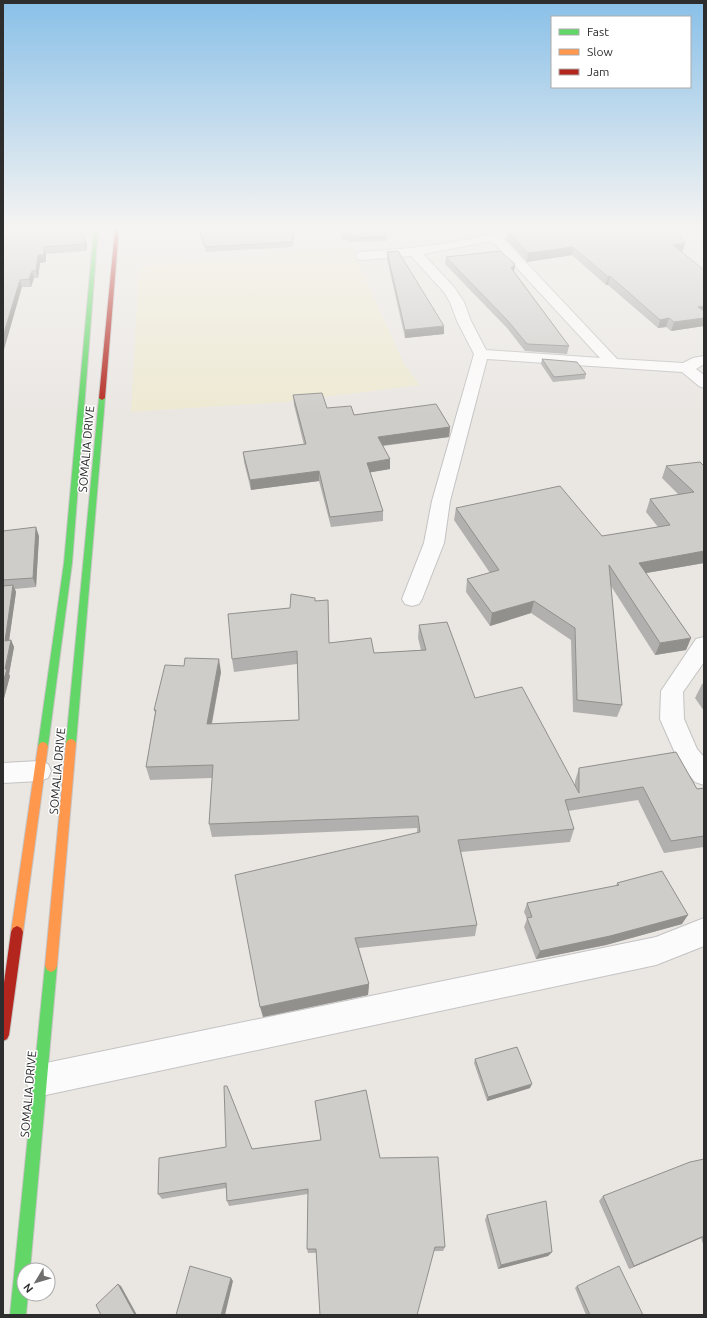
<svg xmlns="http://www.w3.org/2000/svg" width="707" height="1318" font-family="Ubuntu,sans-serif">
  <rect width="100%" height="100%" fill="#eae7e3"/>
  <!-- sand -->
  <path fill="#ede9d2" d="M351,247L404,364L420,385L284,402L131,412L139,267Z"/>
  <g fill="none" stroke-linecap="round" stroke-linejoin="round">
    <!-- street casing -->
    <g stroke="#c4c3c3" stroke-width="2">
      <path id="street" d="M508,229H527L525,231L503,238L617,359L683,363L693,358L704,356V364L696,369L704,375V388L699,386L682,372L487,359L450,501L444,543L422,599L419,604L412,606L405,604L402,599L424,543L432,501L474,354L457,321L450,302L444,292L411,256L361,260L357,259L355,256L357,253L361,252C410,249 460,244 508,229ZM492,241L600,358L486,350L471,321L464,302L454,287L423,254Z
        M704,637V662L683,692L684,719L697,749L704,757V785L695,782L679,762L660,719L661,691L696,639Z
        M39,761L48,764L51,771L48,778L39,781L3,783V763Z
        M704,918V946L656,965L41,1096L30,1091L25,1080L30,1069L41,1064L656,937Z"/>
    </g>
    <!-- fast casing -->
    <g stroke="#c6c4c3" stroke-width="2">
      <path id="fast" d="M94,229H98L72,563L48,746L46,749L43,750L40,749L38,746L64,563Z
        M102,396L105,398L76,743L74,746L71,747L68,746L66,743L99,398Z
        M51,960L55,962L57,966L30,1270H24V1294H28L26,1315H10L45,966L47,962Z"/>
    </g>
    <!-- slow casing -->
    <g stroke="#c6c4c3" stroke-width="2">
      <path id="slow" d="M71,739L74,740L76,743L57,966L55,970L51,972L47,970L45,966L66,743L68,740Z
        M43,742L46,743L48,746L23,932L21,936L17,938L13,936L11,932L38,746L40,743Z"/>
    </g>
    <!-- jam casing -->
    <g stroke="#c6c4c3" stroke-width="2">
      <path id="jam" d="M115,229H119L105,398L102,400L99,398Z
        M17,926L21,928L23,932L9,1035L7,1039L3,1041V990L11,932L13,928Z"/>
    </g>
    <!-- street -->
    <use href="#street" fill="#fcfbfb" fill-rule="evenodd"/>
    <!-- fast -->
    <use href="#fast" fill="#63d668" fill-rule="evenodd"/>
    <!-- slow -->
    <use href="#slow" fill="#ff974d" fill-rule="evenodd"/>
    <!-- jam -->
    <use href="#jam" fill="#b3261e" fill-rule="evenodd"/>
  </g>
  <!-- wall -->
  <path fill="#b2b0ae" d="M3,229L85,239L87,246L86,251L46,254V262L40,263L38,278H34L31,287H22Z
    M198,229H295L292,247L206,252Z
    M341,229H383L387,237V241L348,242V240H342Z
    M507,231L683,251L681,252L704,270V326L671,331L666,327L658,328L608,285H606L572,255L527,262L506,239Z
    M387,252L444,334L405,338L387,259Z
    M446,257L515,264L514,271L569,346L567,354L525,351L507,328L445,264Z
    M542,359L586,374L585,379L553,382L541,364Z
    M293,395L327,408L354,415L450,427L449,437L383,446L390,469L370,472L383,511V521L331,527L319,481L251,490L244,462L243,452L304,445L294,405Z
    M700,462L704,563L646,573L691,638L686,650L655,655L611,586L622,705L617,717L573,712L571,640L531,613L490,626L466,592L467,579L490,573L454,520L456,508L602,536L658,527L646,512L650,499L679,495L662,478L666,466Z
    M3,531L39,536L36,587L15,589L16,592L9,640H11L14,647L9,674L10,676L3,702Z
    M316,601L329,643L374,653L421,650L418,638L419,625L475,698L575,785V781L579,768L697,789L704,788V847L664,853L638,800L568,811L574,829L570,842L461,852L477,925L475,936L359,948L369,984L368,995L263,1017L417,833V828L212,837L209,824L212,778L150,780L146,767L155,713L154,710L221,672L212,724L299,720L297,664L234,672L232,659L290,608Z
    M704,683V711L695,698L702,684Z
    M617,883L682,924L606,945L536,959L524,927L527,919L524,912L527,903L616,886Z
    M475,1059L530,1088L487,1101L474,1063Z
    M315,1101L380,1158L445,1247L443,1251L308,1253L307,1249L308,1194L229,1206L227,1201L226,1188L162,1199L158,1194L252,1149L321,1140Z
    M704,1159V1247L701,1238L629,1269L599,1201L603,1196Z
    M487,1215L552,1252L548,1256L498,1269L485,1220Z
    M577,1286L643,1315H586L575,1288Z"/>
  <!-- shaded-wall -->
  <path fill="#91908d" d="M294,229H295L292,247V242Z
    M85,239L87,246L86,251L85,244Z
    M685,243L683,251L671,254L673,245Z
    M44,247L46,254V262L40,263L38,278L36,271L38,255Z
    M573,247L572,255L527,262L528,253Z
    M515,264L514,271L510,275L511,268Z
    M32,271L34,278L31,287L29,279Z
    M610,276L608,285H606L608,277Z
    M20,280L22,287L3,353V336Z
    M704,306V314L698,307Z
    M669,318L666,327L658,328L660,320Z
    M704,318V326L671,331L674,322Z
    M444,326V334L405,338V330Z
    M450,427L449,437L378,446V437Z
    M390,459V469L367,473V463Z
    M319,471V481L251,490L250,480Z
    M36,527L39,536L36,587L33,578Z
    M704,551V563L635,575L639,563Z
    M13,585L16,592L8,648L5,641Z
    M534,601L531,613L490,626L492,613Z
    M691,638L686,650L655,655L660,643Z
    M11,640L14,647L9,674L10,676L3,702V683Z
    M219,659L221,672L209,737L207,724Z
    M688,915L682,924L606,945L536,959L540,951Z
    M369,984L368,995L263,1017L260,1007Z
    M532,1084L530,1088L487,1101L488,1097Z
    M704,1236L701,1238L629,1269L634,1266Z
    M552,1252L548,1256L498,1269L501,1265Z
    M231,1278L233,1281L225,1315H221Z
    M118,1284L121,1286L137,1315H135Z"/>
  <!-- building -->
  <path fill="#cfcdca" stroke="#91908d" d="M3,229H81L85,239V244L44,247V255H38L36,271H32L29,279L20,280L3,336Z
    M199,229H294L292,242L205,247Z
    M342,229H383L387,237L348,238V235H342Z
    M511,229H674L685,243L673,245L704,270V306L698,307L704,311V318L674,322L669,318L660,320L610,276L608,277L573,247L528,253L507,231Z
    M398,251L444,326L405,330L387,252Z
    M500,251L515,264L511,268L569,346L527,344L508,321L446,257Z
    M542,359L577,362L586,374L554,377Z
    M322,393L327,408L351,406L354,415L436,404L450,427L378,437L390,459L367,463L383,511L330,517L319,471L250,480L243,452L306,444L293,395Z
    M700,462L704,466V551L639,563L691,638L660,643L609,565L622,705L577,700L575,628L534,601L492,613L467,579L499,570L456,508L560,486L602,536L670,525L650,499L694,492L666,466Z
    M36,527L33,578L3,580V531Z
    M13,585L5,641L11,640L5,669H7L3,683V586Z
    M291,594L315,598V601L328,600L329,643L371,638L374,653L426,650L419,625L447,622L475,698L522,687L579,793V768L676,752L697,789L704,788V836L671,841L643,787L565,800L574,829L458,840L477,925L355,938L369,984L260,1007L235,875L420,832L418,816L209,824L213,765L146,767L156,710H154L165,665L184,666L185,658L219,659L207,724L299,720L297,651L232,659L228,614L290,608Z
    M662,871L688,915L610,936L540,951L527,918L532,917L527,903L619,885L617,883Z
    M517,1047L532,1084L488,1097L475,1059Z
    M224,1086H227L252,1149L321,1140L315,1101L366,1090L380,1158L438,1157L445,1247H435L417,1315H320L316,1249H307L308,1189L227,1201L226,1183L158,1194L159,1158L226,1147Z
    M704,1159V1236L634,1266L603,1196L690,1162Z
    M546,1201L552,1252L501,1265L487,1215Z
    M190,1266L231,1278L221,1315H176Z
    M619,1266L643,1315H590L577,1286Z
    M118,1284L135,1315H101L96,1305Z"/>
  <!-- sky -->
  <linearGradient id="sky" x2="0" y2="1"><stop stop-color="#89c0e8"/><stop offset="0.55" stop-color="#f6f4f2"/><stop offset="1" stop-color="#f6f4f2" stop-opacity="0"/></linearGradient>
  <rect width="707" height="414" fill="url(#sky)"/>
  <g text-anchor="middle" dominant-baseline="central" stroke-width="3" stroke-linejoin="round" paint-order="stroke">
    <!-- street labels -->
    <g font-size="12" fill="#2d2d2d" stroke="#fff">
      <text transform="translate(86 449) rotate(-85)">SOMALIA DRIVE</text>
      <text transform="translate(57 771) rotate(-85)">SOMALIA DRIVE</text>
      <text transform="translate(28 1094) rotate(-85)">SOMALIA DRIVE</text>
    </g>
  </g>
  <!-- border -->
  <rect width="707" height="1318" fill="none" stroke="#2d2d2d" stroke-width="8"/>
  <!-- legend -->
  <rect x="551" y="16" width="140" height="72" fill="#ffffff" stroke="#ababab"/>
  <rect x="559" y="29" width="20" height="6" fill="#63d668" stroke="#ababab"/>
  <text x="587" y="36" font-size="12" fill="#2d2d2d">Fast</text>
  <rect x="559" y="49" width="20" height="6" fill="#ff974d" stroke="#ababab"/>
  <text x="587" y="56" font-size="12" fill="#2d2d2d">Slow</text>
  <rect x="559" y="69" width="20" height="6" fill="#b3261e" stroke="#ababab"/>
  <text x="587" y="76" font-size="12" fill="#2d2d2d">Jam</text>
  <!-- north arrow -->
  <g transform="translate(36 1282) rotate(232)"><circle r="19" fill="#ffffff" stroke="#ababab"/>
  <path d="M0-3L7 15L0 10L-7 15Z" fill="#6f6e6d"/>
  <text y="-6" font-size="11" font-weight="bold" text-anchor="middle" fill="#2d2d2d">N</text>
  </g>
</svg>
